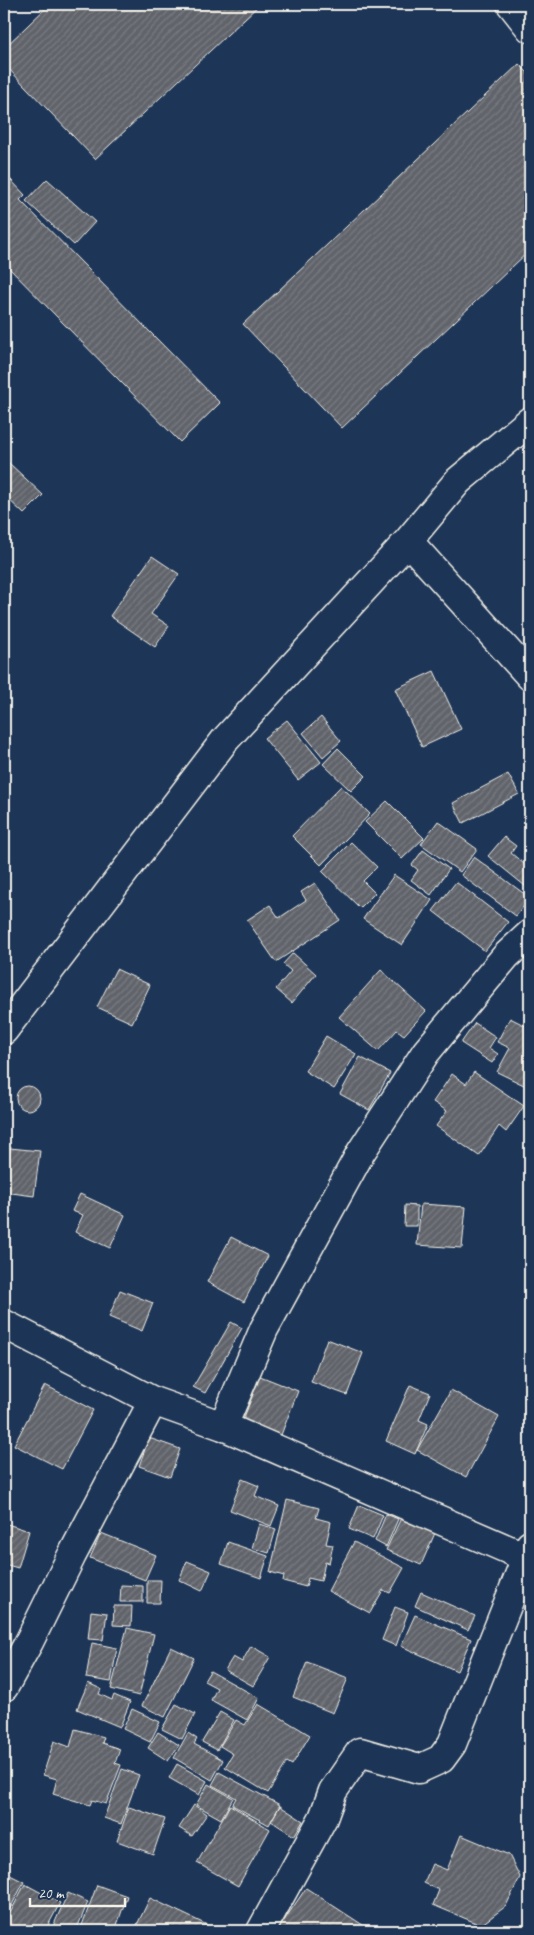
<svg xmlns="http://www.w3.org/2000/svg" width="534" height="1935" font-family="Caveat,sans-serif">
  <defs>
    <pattern id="building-hatch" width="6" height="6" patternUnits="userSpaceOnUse" patternTransform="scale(1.25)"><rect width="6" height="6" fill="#61646b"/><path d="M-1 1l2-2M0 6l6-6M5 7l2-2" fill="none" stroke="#787b80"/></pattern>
  </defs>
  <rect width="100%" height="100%" fill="#1d3557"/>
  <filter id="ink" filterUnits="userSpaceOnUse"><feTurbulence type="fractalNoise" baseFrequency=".02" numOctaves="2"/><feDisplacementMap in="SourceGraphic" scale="10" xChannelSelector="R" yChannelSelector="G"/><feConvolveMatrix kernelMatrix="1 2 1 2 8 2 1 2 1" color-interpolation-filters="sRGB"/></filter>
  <g filter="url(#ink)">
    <!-- building -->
    <path fill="url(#building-hatch)" stroke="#f4f1e8" d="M50,4H260L95,159L4,64V48Z
      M519,64L530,75V250L342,428L243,324Z
      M10,179L25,195L20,200L220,403L180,442L4,263V185Z
      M47,179L95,222L74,245L26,201Z
      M9,463L43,495L24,514L4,495V469Z
      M152,556L179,574L151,614L169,626L155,647L110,616Z
      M434,671L461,729L422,747L395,689Z
      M321,717L341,741L323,757L303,733Z
      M287,720L321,762L298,780L264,738Z
      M338,748L366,776L351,791L323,764Z
      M508,774L519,794L463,823L453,803Z
      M341,786L370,814L321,865L292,836Z
      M387,801L424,838L402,859L365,822Z
      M438,821L477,849L460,872L421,844Z
      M504,837L516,846L511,853L530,869V890L488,856Z
      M351,842L377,867L363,881L375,893L360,908L322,871Z
      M423,850L449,869L431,895L411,880L418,870L412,865Z
      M474,857L530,898L516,916L461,875Z
      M394,875L432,900L402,945L363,919Z
      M456,882L508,922L485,951L433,911Z
      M315,883L340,920L276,962L247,920L270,905L279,918L306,900L301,892Z
      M293,953L316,974L292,1003L276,989L291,971L283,964Z
      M116,969L150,985L132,1023L97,1007Z
      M381,970L426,1011L404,1035L397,1030L378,1051L339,1017Z
      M510,1018L530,1028V1088L497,1072L510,1048L497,1042Z
      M475,1023L496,1037L489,1048L498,1054L492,1063L461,1043Z
      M326,1036L356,1054L334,1089L305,1071Z
      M360,1057L390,1073L369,1110L340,1094Z
      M474,1072L524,1106L506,1132L499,1126L479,1156L436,1126L447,1111L433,1102L452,1074L466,1084Z
      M16 1098a12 12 0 1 1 24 0a12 12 0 1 1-24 0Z
      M10,1148L40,1151L34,1196L4,1192Z
      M80,1194L125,1215L110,1248L75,1232L83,1215L72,1211Z
      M421,1204L466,1207L462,1248L417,1245Z
      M405,1205L417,1206V1226H404Z
      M231,1237L268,1256L244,1302L207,1282Z
      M120,1290L153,1303L142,1331L109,1317Z
      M231,1322L242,1328L205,1393L193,1387Z
      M327,1339L363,1353L347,1395L311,1382Z
      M260,1376L298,1391L281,1435L243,1420Z
      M45,1385L93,1410L62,1469L14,1445Z
      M410,1385L430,1393L419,1420L428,1424L415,1454L386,1441Z
      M451,1390L499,1417L466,1477L417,1450Z
      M149,1438L180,1449L170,1477L139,1466Z
      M242,1479L259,1486L255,1496L279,1506L271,1526L230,1510Z
      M287,1500L319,1508L316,1518L331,1522L326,1544L333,1545L329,1563L325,1562L321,1581L308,1578L306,1587L283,1581L284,1576L270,1572Z
      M359,1505L383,1515L373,1539L349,1529Z
      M386,1514L398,1519L386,1547L375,1541Z
      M401,1518L435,1533L421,1565L386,1550Z
      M4,1523L29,1531L18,1568L4,1564Z
      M259,1524L276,1529L269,1553L252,1548Z
      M101,1533L156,1555L145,1580L90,1558Z
      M228,1542L268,1556L261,1578L221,1564Z
      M354,1542L404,1568L390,1593L383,1590L370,1613L328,1591Z
      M187,1561L211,1571L202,1591L179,1580Z
      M147,1580H161L160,1603H147Z
      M121,1585L143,1586V1602H120Z
      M421,1592L475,1616L468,1630L415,1606Z
      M114,1606H132L131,1626L113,1625Z
      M395,1607L408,1612L396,1646L382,1640Z
      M91,1611L107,1613L103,1640L88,1639Z
      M415,1615L471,1639L457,1671L401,1646Z
      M127,1628L154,1634L139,1696L111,1689Z
      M92,1643L117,1648L111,1682L86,1678Z
      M251,1646L270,1657L253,1686L225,1670L233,1657L242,1662Z
      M171,1647L194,1658L165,1717L142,1706Z
      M307,1662L348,1678L333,1713L293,1697Z
      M210,1671L259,1698L247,1720L211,1700L217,1688L204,1681Z
      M88,1683L101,1689L99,1694L112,1700L114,1695L130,1702L120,1727L77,1709Z
      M176,1704L195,1714L182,1739L162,1729Z
      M258,1704L310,1735L292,1765L287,1762L268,1793L225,1767L233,1754L220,1746L236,1720L245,1725Z
      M132,1709L160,1722L150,1742L123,1729Z
      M220,1712L234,1720L217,1750L202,1742Z
      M75,1729L104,1737L102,1743L120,1749L115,1763L121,1765L106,1804L92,1800L90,1805L53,1794L57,1779L43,1775L54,1741L70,1747Z
      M158,1732L179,1745L168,1761L148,1748Z
      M188,1733L197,1739L194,1744L223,1760L212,1780L174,1758Z
      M177,1764L207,1781L199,1795L169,1778Z
      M122,1769L139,1775L121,1824L104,1818Z
      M219,1772L280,1805L269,1825L232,1805L236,1798L212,1785Z
      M208,1784L233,1798L221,1819L196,1805Z
      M194,1805L207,1814L192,1836L179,1828Z
      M230,1805L270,1829L238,1886L197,1863Z
      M280,1806L303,1821L294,1836L271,1821Z
      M129,1807L165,1819L153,1854L117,1841Z
      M461,1835L509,1855L520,1877L506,1906L481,1925L433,1905L439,1890L424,1883L432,1864L447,1870Z
      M4,1872L24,1882L4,1920Z
      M25,1884L60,1903L45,1931H4V1925Z
      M97,1885L127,1896L115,1931H91L81,1928Z
      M306,1888L372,1931H277Z
      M68,1893L88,1902L76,1931H51Z
      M150,1898L207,1925L204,1931H134Z"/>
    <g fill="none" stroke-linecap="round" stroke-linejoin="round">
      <!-- minor casing -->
      <g stroke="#f4f1e8" stroke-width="31">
        <path id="minor" d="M511,4L530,28
          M408,541L530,676
          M4,1030L225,740L408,541L458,481L530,421
          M4,1324L153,1401L223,1426L530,1559
          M223,1426L264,1329L361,1152L426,1052L506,956L530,934
          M4,1687L29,1642L72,1555L153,1401
          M261,1931L323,1818L333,1791L360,1752L419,1769L441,1759L452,1744L526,1558L530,1545"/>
      </g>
      <!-- minor -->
      <use href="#minor" stroke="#1d3557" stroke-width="28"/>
    </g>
  </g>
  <!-- margin -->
  <rect width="534" height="1935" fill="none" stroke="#1d3557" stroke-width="20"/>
  <rect x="10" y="10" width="514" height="1915" fill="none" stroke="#f4f1e8" stroke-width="2" filter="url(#ink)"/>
  <!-- scale -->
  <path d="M30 1898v8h95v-8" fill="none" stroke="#f4f1e8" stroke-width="2.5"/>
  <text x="38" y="1898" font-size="15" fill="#f4f1e8" stroke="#1d3557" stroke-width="4" paint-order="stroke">20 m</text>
</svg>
